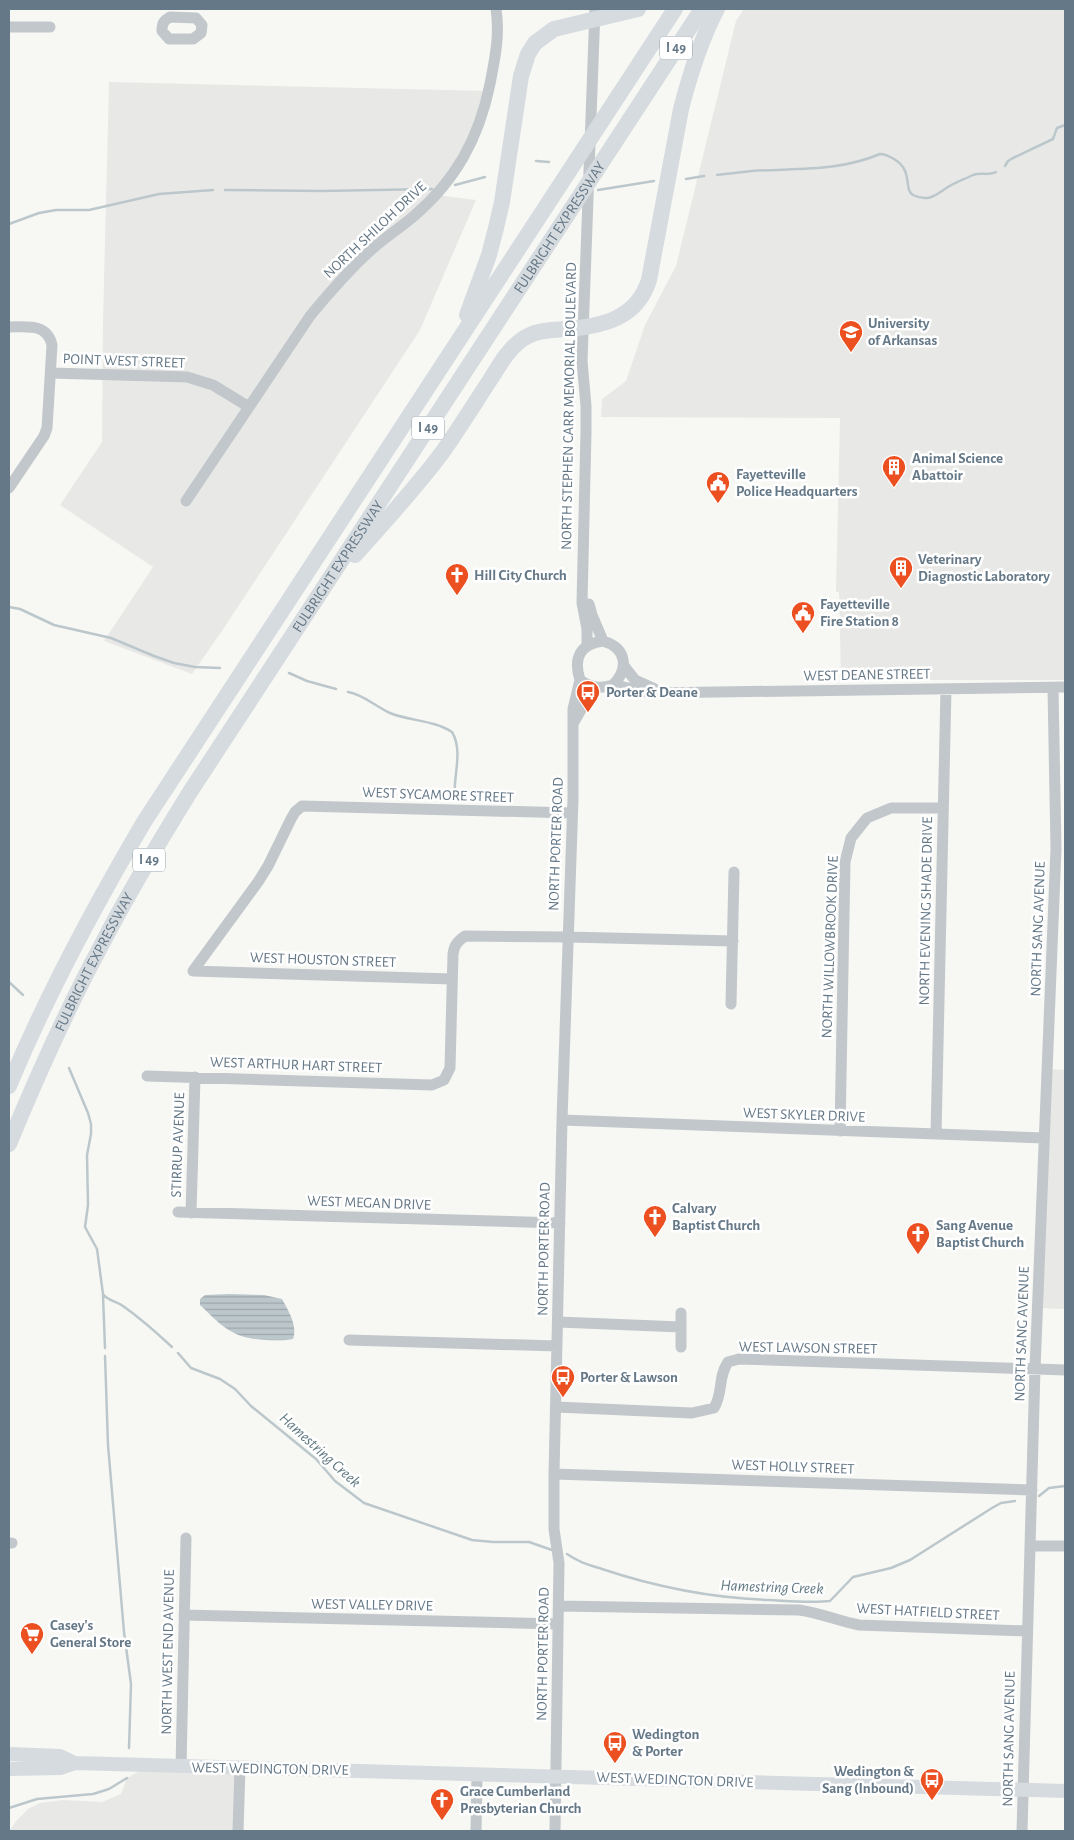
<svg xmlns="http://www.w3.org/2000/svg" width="1074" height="1840" font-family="'Alegreya Sans',sans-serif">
  <defs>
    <pattern id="water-rules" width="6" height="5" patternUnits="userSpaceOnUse" patternTransform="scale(1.25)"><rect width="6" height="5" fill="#bcc7cc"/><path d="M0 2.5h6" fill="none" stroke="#9ca6ab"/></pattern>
  </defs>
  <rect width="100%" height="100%" fill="#f7f8f4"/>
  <!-- built -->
  <path fill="#e8e9e7" d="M744,9H1065V680H841L839,592H836L840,418L601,417L602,399L626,381L645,325L676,266L736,21Z
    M109,82L488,91L484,108L436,195L476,200L420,330L224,628L192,674L104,641L153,567L60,505L102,442L103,320Z
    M1048,1069L1065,1070V1309L1038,1308Z
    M148,1766L240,1768L238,1831H9L17,1820L28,1809L40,1803L63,1800L102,1802L121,1794L127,1778Z"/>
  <!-- water -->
  <path fill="url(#water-rules)" d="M229,1294L264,1295L282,1299C288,1310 298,1326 293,1339C284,1341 274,1340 265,1340C232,1338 223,1327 200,1305V1299L205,1295Z"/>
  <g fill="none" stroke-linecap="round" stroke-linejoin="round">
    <!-- stream -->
    <path stroke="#bcc7cc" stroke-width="2.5" d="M536,161L549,162
      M1005,166L1008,161L1013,158L1053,139L1057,128L1065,125
      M717,175C729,174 741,172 752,171C797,168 837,172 880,154C885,154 889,156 894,159C914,171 903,189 913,195C929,203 937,194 948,187C956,182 965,179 973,175C981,172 988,176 996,172
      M686,179L704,176
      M455,185L485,177
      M225,190L321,191L432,189
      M598,190L654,181
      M9,224L39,213L56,210H89L159,194L213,190
      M9,607L20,609L54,625L111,638L154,656L174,663L195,667L220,668
      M289,673L307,681L336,689
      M348,692C363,694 376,707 390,713C409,721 434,720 452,732C464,752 452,779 455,800
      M9,982L23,995
      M69,1068L88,1113L91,1124V1134L87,1155L88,1205L85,1227L97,1249L103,1294C108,1301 116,1301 123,1306C140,1318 157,1333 172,1347
      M103,1295L105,1348
      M178,1353L191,1368L220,1379L235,1389L251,1406L316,1459L335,1481L364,1503L472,1540L493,1542H529L552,1550
      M105,1356L108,1445L124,1632L131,1684L129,1748
      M1039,1496L1049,1488L1065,1486
      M567,1554C581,1563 586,1564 602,1569C656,1587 711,1598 769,1600C789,1601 810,1603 830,1601L853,1577L891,1568L910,1560L992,1508L1001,1503L1015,1501
      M9,1808L37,1799L93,1794L109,1789L127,1778"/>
    <!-- minor -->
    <path stroke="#c2c7cb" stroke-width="11" d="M170,17L196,18L202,25L201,33L193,39H169L162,31C162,24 163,21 170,17Z
      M9,27H50
      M9,327C27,327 47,323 52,345L47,428L44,436L9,488
      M51,373L187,377L213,385L249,407
      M186,501L310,316C329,293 348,271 370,251C383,239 400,228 414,216C456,180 479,138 490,84C495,58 500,35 496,9
      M589,604L592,615L603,641
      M603,641C627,648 629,669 613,685C600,689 591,688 580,680C573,658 580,644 603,641Z
      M587,646V629L582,603L586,432V406L582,361L595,9
      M624,666L635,680L655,689
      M613,685L652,693L1065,687
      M574,722L586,701L597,688
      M193,971L258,882L268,866L291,819L295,812L302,806L572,813
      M193,971L452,979
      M731,1004L734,872
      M147,1076L432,1085L444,1080L450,1068L453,954C454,945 458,941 465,936L568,937L733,941
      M562,1120L1044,1138
      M840,1131L845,862L851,838L867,818L891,808H943
      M936,1134L946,689
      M178,1212L560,1223
      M191,1213L195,1077
      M558,1322L681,1327V1347
      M681,1327V1313
      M349,1340L557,1346
      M556,1407L692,1413L714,1408C724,1391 717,1379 728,1362L739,1359L1065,1370
      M554,1474L1032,1490
      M9,1543H12
      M1030,1546H1065
      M559,1606L799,1610C820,1613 839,1621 859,1625L1027,1631
      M184,1615L558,1624
      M181,1767L186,1538
      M238,1831L240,1768
      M476,1831L477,1775
      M555,1831L559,1563L554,1529V1474L562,1120L573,799V709L580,680
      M1022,1831L1035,1369L1056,849L1053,688"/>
    <!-- major -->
    <path stroke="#d6dbdf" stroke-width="14" d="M9,1754L60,1756L75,1763
      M9,1769L60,1768L75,1763L1065,1791"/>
    <!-- highway -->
    <g stroke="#d6dbdf" stroke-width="16">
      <path d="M467,315L489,255L496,228L502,202L521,76L528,54L535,43L554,29L638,9"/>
      <path d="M355,555C386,520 417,487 444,450C460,427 475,403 490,380C499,366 507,351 520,341C534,330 550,330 567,329C604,326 637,318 649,280L681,109C690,74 700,41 717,9"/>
      <path d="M9,1086C47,994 94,907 144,822L675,9"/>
      <path id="s1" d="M9,1144C37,1076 67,1009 102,944C129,892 159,842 190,792L702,9"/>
    </g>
  </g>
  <!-- icons -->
  <defs>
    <g id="university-pin" transform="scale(1.25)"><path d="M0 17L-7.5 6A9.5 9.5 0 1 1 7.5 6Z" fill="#ec5020" stroke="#fff"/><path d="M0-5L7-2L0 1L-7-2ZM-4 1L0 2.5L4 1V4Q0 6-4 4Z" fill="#fff"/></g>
    <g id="building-pin" transform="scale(1.25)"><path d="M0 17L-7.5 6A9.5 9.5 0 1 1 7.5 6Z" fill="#ec5020" stroke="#fff"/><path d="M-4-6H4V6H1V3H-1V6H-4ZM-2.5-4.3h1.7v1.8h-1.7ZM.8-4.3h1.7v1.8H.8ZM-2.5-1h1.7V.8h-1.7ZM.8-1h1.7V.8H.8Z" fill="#fff"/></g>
    <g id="civic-pin" transform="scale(1.25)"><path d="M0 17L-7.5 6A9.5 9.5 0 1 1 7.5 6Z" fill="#ec5020" stroke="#fff"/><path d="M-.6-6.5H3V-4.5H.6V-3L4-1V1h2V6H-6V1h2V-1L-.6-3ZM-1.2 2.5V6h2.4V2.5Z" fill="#fff"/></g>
    <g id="church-pin" transform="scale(1.25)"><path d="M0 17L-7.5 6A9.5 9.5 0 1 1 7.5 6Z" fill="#ec5020" stroke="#fff"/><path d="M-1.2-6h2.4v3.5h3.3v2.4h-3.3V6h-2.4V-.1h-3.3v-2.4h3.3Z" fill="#fff"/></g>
    <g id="bus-pin" transform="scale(1.25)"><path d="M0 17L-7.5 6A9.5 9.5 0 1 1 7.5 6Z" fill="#ec5020" stroke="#fff"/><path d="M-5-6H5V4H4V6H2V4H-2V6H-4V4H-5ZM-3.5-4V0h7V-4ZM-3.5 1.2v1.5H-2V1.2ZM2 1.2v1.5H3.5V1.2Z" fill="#fff"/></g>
    <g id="supermarket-pin" transform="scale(1.25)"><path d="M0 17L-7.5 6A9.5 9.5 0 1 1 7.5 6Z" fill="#ec5020" stroke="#fff"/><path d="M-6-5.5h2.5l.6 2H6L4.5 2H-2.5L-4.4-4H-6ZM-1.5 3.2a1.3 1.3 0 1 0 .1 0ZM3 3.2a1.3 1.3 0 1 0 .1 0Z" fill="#fff"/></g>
  </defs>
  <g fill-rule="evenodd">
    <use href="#university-pin" x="851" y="332"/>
    <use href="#building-pin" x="894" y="467"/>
    <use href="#civic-pin" x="718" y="483"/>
    <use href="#building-pin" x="901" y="568"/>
    <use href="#church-pin" x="457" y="575"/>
    <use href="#civic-pin" x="803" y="613"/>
    <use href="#bus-pin" x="588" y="692"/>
    <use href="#church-pin" x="655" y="1217"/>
    <use href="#church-pin" x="918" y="1234"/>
    <use href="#bus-pin" x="563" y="1377"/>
    <use href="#supermarket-pin" x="32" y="1634"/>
    <use href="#bus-pin" x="615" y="1743"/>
    <use href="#bus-pin" x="932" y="1780"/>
    <use href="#church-pin" x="442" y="1800"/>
  </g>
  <g text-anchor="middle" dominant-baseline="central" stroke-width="5" stroke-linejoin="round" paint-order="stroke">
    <!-- shield labels -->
    <g fill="#fff" stroke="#93a0ab" stroke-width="1">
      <rect x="660" y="36.5" width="32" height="23" rx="4"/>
      <rect x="412" y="416.5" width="32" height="23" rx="4"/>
      <rect x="133" y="848.5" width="32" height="23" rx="4"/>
    </g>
    <g font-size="14" font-weight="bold" fill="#657887">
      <text x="676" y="48">I 49</text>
      <text x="428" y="428">I 49</text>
      <text x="149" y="860">I 49</text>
    </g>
    <!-- street labels -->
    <g font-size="15" fill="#657887" stroke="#fff">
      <text stroke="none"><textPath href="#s1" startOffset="1071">FULBRIGHT EXPRESSWAY</textPath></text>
      <text transform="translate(375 230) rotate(-43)">NORTH SHILOH DRIVE</text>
      <text transform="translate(124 361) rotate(2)">POINT WEST STREET</text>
      <text transform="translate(569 406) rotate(-89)">NORTH STEPHEN CARR MEMORIAL BOULEVARD</text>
      <text stroke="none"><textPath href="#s1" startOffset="666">FULBRIGHT EXPRESSWAY</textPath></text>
      <text transform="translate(867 675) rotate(-1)">WEST DEANE STREET</text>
      <text transform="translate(438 795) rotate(2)">WEST SYCAMORE STREET</text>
      <text transform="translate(556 844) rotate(-88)">NORTH PORTER ROAD</text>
      <text transform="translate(926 911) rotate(-89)">NORTH EVENING SHADE DRIVE</text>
      <text transform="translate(1038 929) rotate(-88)">NORTH SANG AVENUE</text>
      <text transform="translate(830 947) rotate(-88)">NORTH WILLOWBROOK DRIVE</text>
      <text transform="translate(323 960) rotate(2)">WEST HOUSTON STREET</text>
      <text stroke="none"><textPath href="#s1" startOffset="201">FULBRIGHT EXPRESSWAY</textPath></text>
      <text transform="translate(296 1065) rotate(2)">WEST ARTHUR HART STREET</text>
      <text transform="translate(804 1115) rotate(2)">WEST SKYLER DRIVE</text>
      <text transform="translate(178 1145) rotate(-88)">STIRRUP AVENUE</text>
      <text transform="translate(369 1203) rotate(2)">WEST MEGAN DRIVE</text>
      <text transform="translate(544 1249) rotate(-89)">NORTH PORTER ROAD</text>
      <text transform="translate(1022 1334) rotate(-88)">NORTH SANG AVENUE</text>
      <text transform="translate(808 1348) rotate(1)">WEST LAWSON STREET</text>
      <text transform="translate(793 1467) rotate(2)">WEST HOLLY STREET</text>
      <text transform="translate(372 1605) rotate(1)">WEST VALLEY DRIVE</text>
      <text transform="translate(928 1612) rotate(3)">WEST HATFIELD STREET</text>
      <text transform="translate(168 1652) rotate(-89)">NORTH WEST END AVENUE</text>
      <text transform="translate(543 1654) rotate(-89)">NORTH PORTER ROAD</text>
      <text transform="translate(1009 1739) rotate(-89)">NORTH SANG AVENUE</text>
      <text transform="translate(270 1769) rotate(1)">WEST WEDINGTON DRIVE</text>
      <text transform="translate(675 1780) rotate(2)">WEST WEDINGTON DRIVE</text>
    </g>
    <!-- poi labels -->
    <g font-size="15" font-weight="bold" fill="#657887" stroke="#fff" text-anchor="start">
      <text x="868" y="323">University<tspan x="868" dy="17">of Arkansas</tspan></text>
      <text x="912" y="458">Animal Science<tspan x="912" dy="17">Abattoir</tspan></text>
      <text x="736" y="474">Fayetteville<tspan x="736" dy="17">Police Headquarters</tspan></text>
      <text x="918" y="559">Veterinary<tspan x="918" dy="17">Diagnostic Laboratory</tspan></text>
      <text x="474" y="575">Hill City Church</text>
      <text x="820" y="604">Fayetteville<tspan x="820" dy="17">Fire Station 8</tspan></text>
      <text x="606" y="692">Porter &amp; Deane</text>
      <text x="672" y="1208">Calvary<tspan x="672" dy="17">Baptist Church</tspan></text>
      <text x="936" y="1225">Sang Avenue<tspan x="936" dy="17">Baptist Church</tspan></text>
      <text x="580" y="1377">Porter &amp; Lawson</text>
      <text x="50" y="1625">Casey's<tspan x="50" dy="17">General Store</tspan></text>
      <text x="632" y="1734">Wedington<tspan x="632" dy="17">&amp; Porter</tspan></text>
      <text x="914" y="1771" text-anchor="end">Wedington &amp;<tspan x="914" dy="17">Sang (Inbound)</tspan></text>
      <text x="460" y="1791">Grace Cumberland<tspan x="460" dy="17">Presbyterian Church</tspan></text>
    </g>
    <!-- water labels -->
    <g font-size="16" font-style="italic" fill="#617983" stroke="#fff">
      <text transform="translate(320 1450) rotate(42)">Hamestring Creek</text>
      <text transform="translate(772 1587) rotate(2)">Hamestring Creek</text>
    </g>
  </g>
  <!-- border -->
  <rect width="1074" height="1840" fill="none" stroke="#657887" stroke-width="20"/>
</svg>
